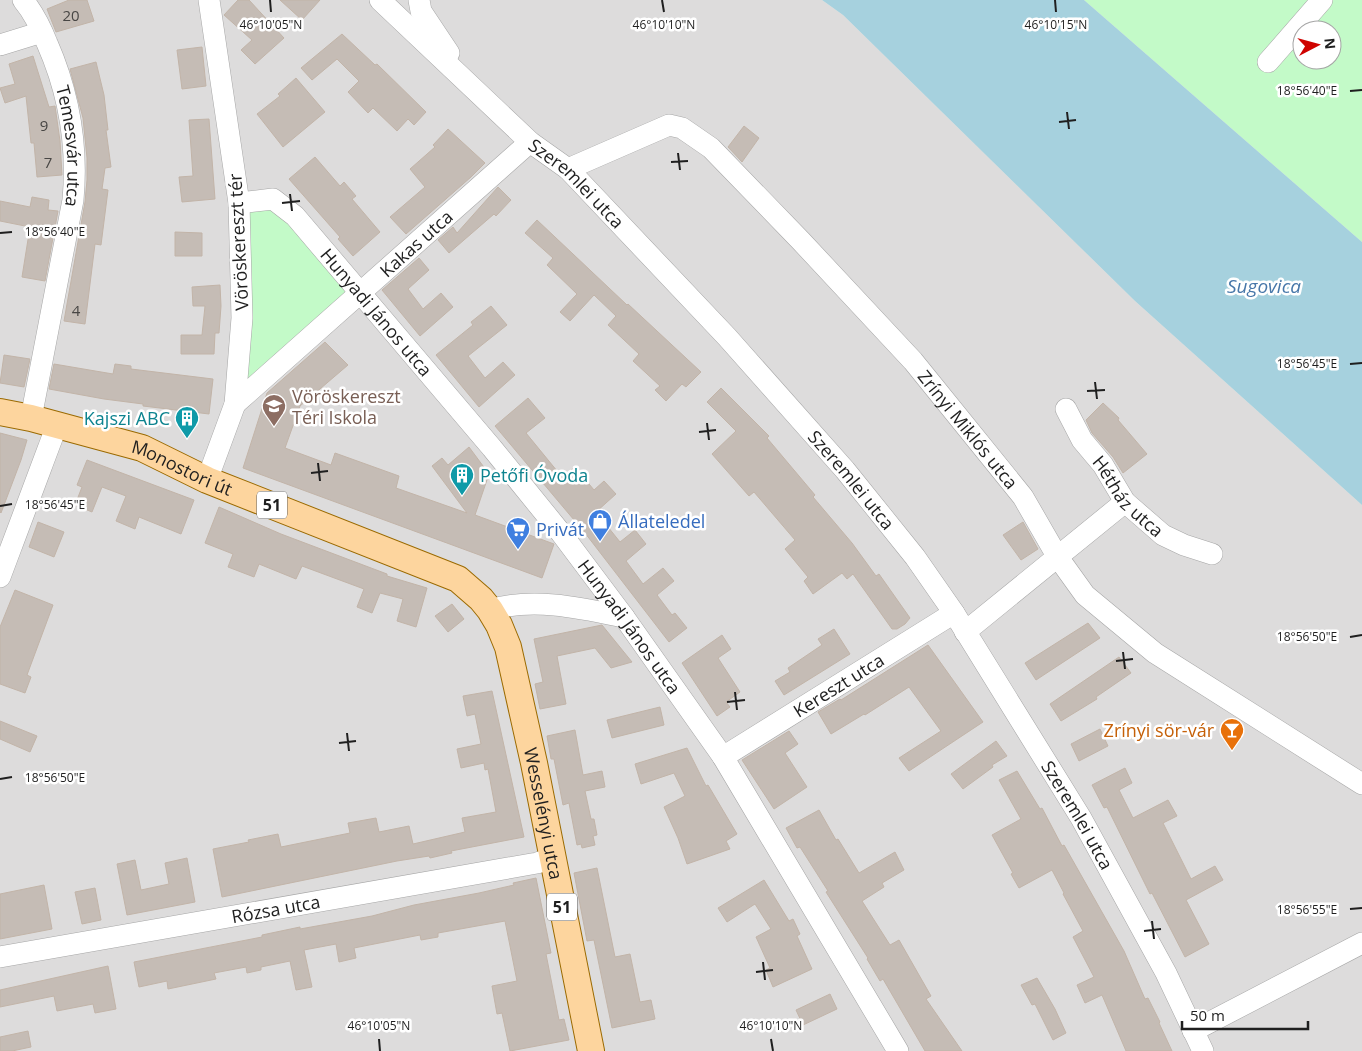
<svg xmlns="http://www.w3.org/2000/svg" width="1362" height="1051" font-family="'Open Sans',sans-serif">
  <rect width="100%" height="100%" fill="#f0ede6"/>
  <!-- residential -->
  <path fill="#dddcdc" d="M0,0H822L843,15L1135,301L1362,505V1051H0Z"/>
  <!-- park -->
  <path fill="#c3fac8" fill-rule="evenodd" d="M1084,0H1362V242ZM1302,30H1332V60H1302Z
    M273,199L349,292L242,389L239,203Z"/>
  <!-- water -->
  <path fill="#a6d1de" d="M822,0H1084L1362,242V505L1135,301L843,15Z"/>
  <!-- building -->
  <path fill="#c5bcb5" stroke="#c2b4a8" d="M69,0H87L94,21L56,32L47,9Z
    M238,0H249L284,38L255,64L241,50L252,40L224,15Z
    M280,0H320L302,20Z
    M342,34L375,65L377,64L426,112L414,125L408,119L397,131L373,108L368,113L348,92L359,81L337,59L312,80L301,68Z
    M202,47L206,86L182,89L177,50Z
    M33,56L49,107L55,106L60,141L62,175L37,177L34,143H31L26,96L5,103L0,88L15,84L9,64Z
    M96,62L104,95L108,130H106L111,167L105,168L102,189L108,190L101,245L95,244L85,324L64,321L85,202L87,180V158L83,118L70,69Z
    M296,78L325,112L283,147L257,114L280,96L278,94Z
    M209,119L215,199L182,202L179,177L193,176L189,120Z
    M744,126L759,138L742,162L728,147Z
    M448,129L485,163L471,177L406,234L390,217L425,187L410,169L435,147L433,145Z
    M315,157L340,186L344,182L356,196L352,199L380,232L353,256L338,239L340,237L289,179Z
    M498,187L511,200L496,216L494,214L449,253L438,240L453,227L457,233Z
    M32,197L49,200L48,210L58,211L45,281L22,277L30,227L0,221V201L30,207Z
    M537,220L627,305L628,304L701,372L686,387L682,384L666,401L655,390L660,386L633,361L639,354L608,325L616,316L594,295L570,321L560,312L577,294L547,265L553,258L525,233Z
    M175,232L202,233V256H175Z
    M419,258L429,270L408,289L423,309L441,293L453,307L420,336L382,290Z
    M220,285L221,306L219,333H215L214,354H181V335H202L205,306H193L192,287Z
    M491,306L507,325L468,356L485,378L503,362L515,375L479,407L436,355L473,325L471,322Z
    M325,342L348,365L300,406L285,448L331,465L335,453L399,476L396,488L467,513L432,466L442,458L448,465L469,447L489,474L475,515L554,544L542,578L243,468L267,393Z
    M4,355L30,359L24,387L0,383Z
    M54,364L113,374L115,364L131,366V369L213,379L209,414L143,406V404L104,399L49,389Z
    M721,388L769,436L767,438L815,495L813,497L852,543L876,576L879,574L910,618L905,624L897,629H892L853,574L847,579L842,573L813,594L804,581L808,577L785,549L795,540L754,492L749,496L712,454L736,431L707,402Z
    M528,398L545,418L526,433L562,477L575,467L594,490L604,481L616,494L596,512L620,542L635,530L646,544L626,561L643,584L663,568L674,581L657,595L672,615L675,613L687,628L669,642L585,533L495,426Z
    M1103,403L1119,418L1118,420L1147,454L1123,473L1113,457L1092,433L1086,420Z
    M0,433L27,440L21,460L1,513L0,512Z
    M87,460L194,500L181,534L139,517L135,529L116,521L126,496L102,487L92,512L75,505L82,487L77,485Z
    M219,507L281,534L387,574V576L427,588L416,627L397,621L403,599L380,593L372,613L357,607L364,589L302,566L296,579L259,564L254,577L228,567L233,554L205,543Z
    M38,522L64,532L54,557L29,547Z
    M1023,522L1038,549L1021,560L1003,535Z
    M15,590L53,605L27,675L31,677L25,693L0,684V627Z
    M452,604L464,619L448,632L435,616Z
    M1088,623L1100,638L1036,680L1025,663Z
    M602,625L632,662L611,668L595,648L557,656L566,704L540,709L535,684L543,682L534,639Z
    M834,629L850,654L784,695L775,681L790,672L788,668L822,645L818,639Z
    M722,635L731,649L718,658L740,692L726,702L730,707L717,716L682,663Z
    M928,645L983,722L909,771L899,758L941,731L909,687L865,715L864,714L831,734L818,712L840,699L841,700Z
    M1119,657L1131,673L1096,697L1097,699L1061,721L1050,704Z
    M492,691L524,837L451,851L452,853L430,858L429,856L397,861L222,897L213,849L249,842L248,840L278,834L281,847L350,833L348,823L376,818L379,832L409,826L413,844L465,832L462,818L496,812L488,769L485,770L484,763L461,768L457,749L481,744L475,714L467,716L463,696Z
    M660,707L664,725L612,738L607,720Z
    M0,721L37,736L30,752L0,739Z
    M1100,729L1108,746L1079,761L1071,744Z
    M575,730L583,775L602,771L605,787L585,791L591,819H594L597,835L593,836L595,845L582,848L581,844L577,845L569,803L563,805L554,759H551L547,736Z
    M789,731L798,744L785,753L807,787L774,809L742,760Z
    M996,741L1007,756L992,765L993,767L963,789L951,774Z
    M687,748L706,786L708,785L737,834L726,841L730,849L687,864L678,838L664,807L685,796L674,773L641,784L635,764Z
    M1125,768L1132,783L1119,790L1133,818L1168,800L1177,816L1163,823L1191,879L1215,866L1223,880L1186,900L1209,944L1185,957L1152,893L1150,894L1107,807L1104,808L1092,785Z
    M1017,771L1040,809L1042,808L1062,846L1064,845L1124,951L1145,999L1148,998L1160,1022L1159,1023L1172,1051H1126L1102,995L1085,1003L1077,985L1094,977L1073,937L1083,931L1063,894L1064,893L1052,870L1019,888L1011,874L1013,873L992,835L1021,819L999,780Z
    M819,810L836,840L838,839L859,873L895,852L904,870L882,883L884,887L862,901L890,945L899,940L931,996L926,999L962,1051H925L883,979L880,981L867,959L868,958L826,892L828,891L800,847L797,848L786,828Z
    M187,858L195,902L127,915L117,864L135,860L141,890L169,884L165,863Z
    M597,868L615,957L630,954L640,1002L651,1000L655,1019L612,1028L594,940L587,941L574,873Z
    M536,878L551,953L546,954L559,1020L564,1019L569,1040L510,1051L502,1013L497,1014L492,986L517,981L505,921L438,933V937L421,940L420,935L354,948L356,958L339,962L336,944L304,950L312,987L296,990L290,961L261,967V970L247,973L246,967L214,973L216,979L168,989L167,981L139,987L134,962L262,937V935L300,927V929L372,916L414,905L479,893L514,885L513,883Z
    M764,880L789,921L793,919L800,934L797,936L812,969L773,987L766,970L770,968L756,937L771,929L755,904L727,922L718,908Z
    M44,885L52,929L0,939V894Z
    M95,888L101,920L82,924L75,892Z
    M108,966L116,1009L95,1013L93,1004L57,1011L54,996L0,1007V990Z
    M1037,978L1055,1009L1066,1033L1053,1040L1035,1004L1032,1005L1021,985Z
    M830,994L837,1009L803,1025L796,1010Z
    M28,1031L31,1047L12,1051H0V1037Z"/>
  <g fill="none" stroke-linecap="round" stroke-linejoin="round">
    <!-- minor casing -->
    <g stroke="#a6a6a6" stroke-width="22">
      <g id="minor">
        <path id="s1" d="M23,0C33,12 41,28 47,43C69,93 78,145 73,200L31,418"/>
        <path id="s2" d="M380,0L530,142L568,169L727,337L845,470L915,557L954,613L1081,818L1166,973L1203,1051"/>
        <path d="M419,0L421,11L449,53"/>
        <path d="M0,45L42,32"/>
        <path d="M1268,62L1322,0"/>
        <path id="s3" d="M568,169L669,125L682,128L711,148L801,241L913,361L1023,497L1057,556L1085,595L1155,653L1362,784"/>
        <path id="s4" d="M239,203L273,199L295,216L492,448L561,533L624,617L723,757L898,1051"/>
        <path id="s5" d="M235,404L530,142"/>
        <path id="s6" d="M1066,409L1082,440L1103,465L1125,502L1163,535L1184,545L1212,554"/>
        <path d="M207,480L235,404L242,318L239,203L209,0"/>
        <path d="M0,577L57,425"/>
        <path d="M490,610C533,597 581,608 624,617"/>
        <path d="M965,632L1125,502"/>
        <path id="s7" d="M723,757L954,613"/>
        <path id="s8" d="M0,957L537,863L552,858"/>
        <path d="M1193,1031L1362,943"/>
      </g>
    </g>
    <!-- major casing -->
    <g stroke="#9b6a00" stroke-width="28">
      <g id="major">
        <path id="s9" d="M0,412L31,418L142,448L207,480L458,579L481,599L490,610L499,625L508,647L534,763L591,1051"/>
      </g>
    </g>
    <!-- minor -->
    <use href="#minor" stroke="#fff" stroke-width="21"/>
    <!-- major -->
    <use href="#major" stroke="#fdd59e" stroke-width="26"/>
  </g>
  <!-- ticks -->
  <path fill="none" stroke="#1f1f1f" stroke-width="2" d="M270,0L271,12M662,0L664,12M1055,0L1056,12M1350,91L1362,90M1067,112L1069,129M1059,122L1076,120M678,153L680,170M671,162L688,161M290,194L292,211M282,203L300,201M0,233L12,232M1350,364L1362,363M1095,382L1097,399M1087,391L1105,390M707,423L709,440M699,432L716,430M318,463L320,481M311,473L328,471M0,506L12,504M1350,637L1362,635M1123,652L1125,669M1116,661L1133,659M735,692L737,710M727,702L745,700M347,733L349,751M339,743L356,741M0,779L12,777M1350,909L1362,908M1152,921L1154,939M1144,931L1161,929M763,962L765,980M756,972L773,970M379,1039L380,1051M771,1039L773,1051"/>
  <!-- icons -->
  <defs>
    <g id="school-pin" transform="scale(1.25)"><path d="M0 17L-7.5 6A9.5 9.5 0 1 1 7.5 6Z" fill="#8d6e63" stroke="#fff"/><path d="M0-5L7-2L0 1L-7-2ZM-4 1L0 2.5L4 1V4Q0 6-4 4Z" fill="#fff"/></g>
    <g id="building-pin" transform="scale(1.25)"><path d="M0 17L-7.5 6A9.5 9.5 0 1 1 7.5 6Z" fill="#0f9aa8" stroke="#fff"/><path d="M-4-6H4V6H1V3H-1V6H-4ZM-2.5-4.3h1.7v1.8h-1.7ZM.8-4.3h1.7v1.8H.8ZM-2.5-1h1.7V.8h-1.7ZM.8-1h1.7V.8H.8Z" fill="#fff"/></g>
    <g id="shop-pin" transform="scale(1.25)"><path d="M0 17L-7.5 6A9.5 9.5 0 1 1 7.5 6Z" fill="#3f7fe0" stroke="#fff"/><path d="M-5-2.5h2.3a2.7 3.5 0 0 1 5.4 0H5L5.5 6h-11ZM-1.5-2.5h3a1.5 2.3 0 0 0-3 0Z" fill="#fff"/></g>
    <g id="supermarket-pin" transform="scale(1.25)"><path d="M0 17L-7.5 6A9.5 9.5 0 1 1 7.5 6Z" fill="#3f7fe0" stroke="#fff"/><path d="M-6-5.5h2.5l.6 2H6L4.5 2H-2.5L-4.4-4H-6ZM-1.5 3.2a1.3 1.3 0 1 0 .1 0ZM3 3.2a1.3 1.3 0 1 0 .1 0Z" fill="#fff"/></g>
    <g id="bar-pin" transform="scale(1.25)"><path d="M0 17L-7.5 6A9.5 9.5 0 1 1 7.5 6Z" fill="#e8710a" stroke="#fff"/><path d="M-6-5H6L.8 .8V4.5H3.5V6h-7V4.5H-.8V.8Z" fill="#fff"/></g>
  </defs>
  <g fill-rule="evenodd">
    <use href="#school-pin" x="274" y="406"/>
    <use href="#building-pin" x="187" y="418"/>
    <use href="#building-pin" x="462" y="475"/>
    <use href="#shop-pin" x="600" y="521"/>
    <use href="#supermarket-pin" x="518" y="529"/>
    <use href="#bar-pin" x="1232" y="730"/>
  </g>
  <g text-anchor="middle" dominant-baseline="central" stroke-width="5" stroke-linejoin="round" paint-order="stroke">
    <!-- number labels -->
    <g font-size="15" fill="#484644">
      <text x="71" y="15">20</text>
      <text x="44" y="125">9</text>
      <text x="48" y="162">7</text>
      <text x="76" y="310">4</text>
    </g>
    <!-- shield labels -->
    <g fill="#fff" stroke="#626262" stroke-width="1">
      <rect x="257" y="491.5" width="30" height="27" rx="4"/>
      <rect x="547" y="893.5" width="30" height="27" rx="4"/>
    </g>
    <g font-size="16" font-weight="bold" fill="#1f1f1f">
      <text x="272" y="505">51</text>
      <text x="562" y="907">51</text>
    </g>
    <!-- street labels -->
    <g font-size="18" fill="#1f1f1f" stroke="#fff">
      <text stroke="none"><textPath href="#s1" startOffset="156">Temesvár utca</textPath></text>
      <text stroke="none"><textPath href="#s2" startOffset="269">Szeremlei utca</textPath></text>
      <text transform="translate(238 242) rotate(-93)">Vöröskereszt tér</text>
      <text stroke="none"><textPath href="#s5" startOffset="242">Kakas utca</textPath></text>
      <text stroke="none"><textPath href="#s4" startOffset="188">Hunyadi János utca</textPath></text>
      <text stroke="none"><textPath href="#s3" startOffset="540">Zrínyi Miklós utca</textPath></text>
      <text stroke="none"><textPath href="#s9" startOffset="191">Monostori út</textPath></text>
      <text stroke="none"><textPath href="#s2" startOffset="674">Szeremlei utca</textPath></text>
      <text stroke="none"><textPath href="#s6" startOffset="108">Hétház utca</textPath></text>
      <text stroke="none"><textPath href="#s4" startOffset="592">Hunyadi János utca</textPath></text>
      <text stroke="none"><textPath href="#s7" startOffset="136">Kereszt utca</textPath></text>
      <text stroke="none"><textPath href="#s9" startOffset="745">Wesselényi utca</textPath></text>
      <text stroke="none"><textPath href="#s2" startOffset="1079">Szeremlei utca</textPath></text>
      <text stroke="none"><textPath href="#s8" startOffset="280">Rózsa utca</textPath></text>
    </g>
    <!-- education labels -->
    <g font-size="18" fill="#785e54" stroke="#fff" text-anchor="start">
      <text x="292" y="396">Vöröskereszt<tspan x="292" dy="21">Téri Iskola</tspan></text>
    </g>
    <!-- culture labels -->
    <g font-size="18" fill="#0d838f" stroke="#fff" text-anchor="end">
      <text x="170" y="418">Kajszi ABC</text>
      <text x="480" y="475" text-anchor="start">Petőfi Óvoda</text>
    </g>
    <!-- shop labels -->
    <g font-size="18" fill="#366cbe" stroke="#fff" text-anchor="start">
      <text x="618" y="521">Állateledel</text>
      <text x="536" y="529">Privát</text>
    </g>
    <!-- food labels -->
    <g font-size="18" fill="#c56008" stroke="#fff" text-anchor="end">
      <text x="1214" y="730">Zrínyi sör-vár</text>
    </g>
    <!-- water labels -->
    <g font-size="19" font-style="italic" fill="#4777a9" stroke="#fff">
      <text x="1264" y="286">Sugovica</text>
    </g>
  </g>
  <g font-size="12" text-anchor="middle" fill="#1f1f1f" stroke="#fff" stroke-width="5" stroke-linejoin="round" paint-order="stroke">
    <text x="271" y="29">46°10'05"N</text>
    <text x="664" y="29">46°10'10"N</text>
    <text x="1056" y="29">46°10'15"N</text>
    <text x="1307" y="95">18°56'40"E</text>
    <text x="55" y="236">18°56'40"E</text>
    <text x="1307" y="368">18°56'45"E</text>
    <text x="55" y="509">18°56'45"E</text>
    <text x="1307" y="641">18°56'50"E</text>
    <text x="55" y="782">18°56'50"E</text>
    <text x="1307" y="914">18°56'55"E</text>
    <text x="379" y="1030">46°10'05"N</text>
    <text x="771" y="1030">46°10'10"N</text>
  </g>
  <!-- north arrow -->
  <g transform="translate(1317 45) rotate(84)"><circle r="24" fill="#ffffff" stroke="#a5a5a5"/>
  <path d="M0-4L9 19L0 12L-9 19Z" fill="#cf0300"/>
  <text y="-8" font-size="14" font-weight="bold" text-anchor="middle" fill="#1f1f1f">N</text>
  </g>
  <!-- scale -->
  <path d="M1182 1021v8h126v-8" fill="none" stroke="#1f1f1f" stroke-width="2.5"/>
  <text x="1190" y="1021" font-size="15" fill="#1f1f1f" stroke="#ffffff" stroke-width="4" paint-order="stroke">50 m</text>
</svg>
